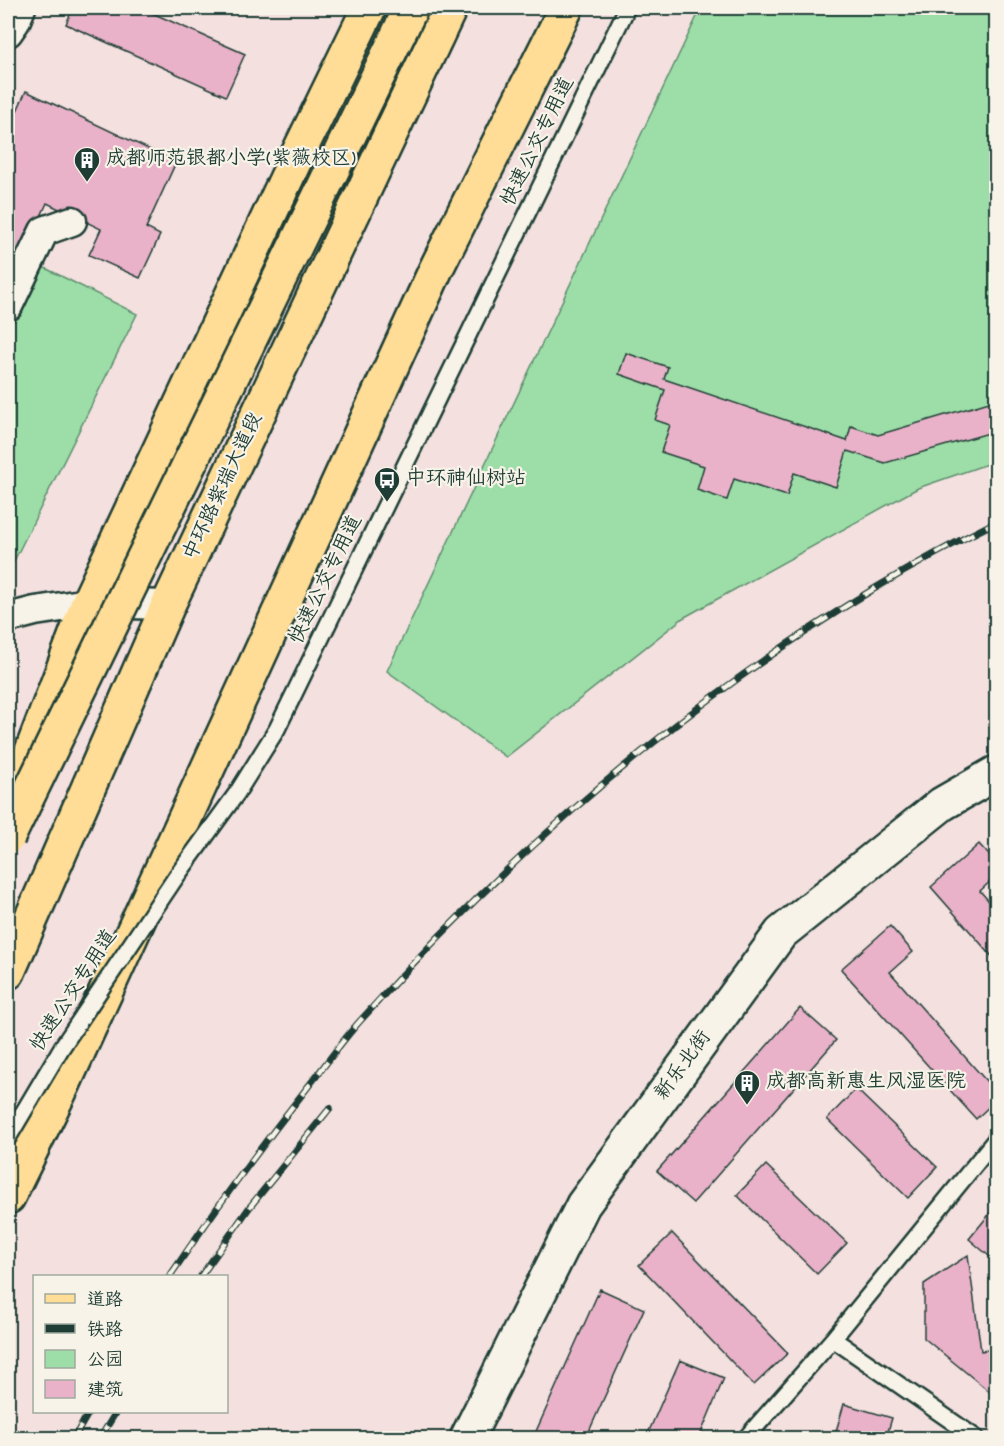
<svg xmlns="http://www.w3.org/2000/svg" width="1004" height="1446" font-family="Dekko,'LXGW WenKai TC',sans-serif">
  <rect width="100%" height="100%" fill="#f3e0df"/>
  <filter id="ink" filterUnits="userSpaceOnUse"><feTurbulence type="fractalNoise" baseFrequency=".0167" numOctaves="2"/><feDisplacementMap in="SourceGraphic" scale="12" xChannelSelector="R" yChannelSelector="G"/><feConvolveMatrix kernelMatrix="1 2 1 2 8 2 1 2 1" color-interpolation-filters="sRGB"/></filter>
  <g filter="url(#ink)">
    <!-- green -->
    <path fill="#9ddea8" stroke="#5e8e6e" stroke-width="1.5" d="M701,8H996V461L918,488L683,618L506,757L387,671Z
      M39,265L137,314L10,569L8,567V328Z"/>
    <!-- building -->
    <path fill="#e9b2c9" stroke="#1f3d34" stroke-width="1.5" d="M73,8H141L245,54L226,96L66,24Z
      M26,91L176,162L146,228L160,235L140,278L89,255L101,229L47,203L8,289V131Z
      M626,353L668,367L664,379L847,441L851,426L878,435L996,400V431L885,463L847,451L836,487L794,473L787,496L734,479L727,500L697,490L704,466L661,452L670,425L655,420L665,390L619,374Z
      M979,844L996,863V876L980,891L996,909V961L931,887Z
      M890,926L913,952L890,972L996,1092V1100L976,1119L841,969Z
      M800,1008L836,1040L693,1203L657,1171Z
      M856,1089L937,1167L908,1198L827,1119Z
      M766,1165L847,1243L817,1274L737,1195Z
      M996,1206V1262L969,1239Z
      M672,1233L788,1353L754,1385L639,1265Z
      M968,1255L981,1351L996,1349V1397L924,1338V1284Z
      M600,1289L644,1309L586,1438H533Z
      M680,1360L724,1378L699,1438H646Z
      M844,1404L892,1418L886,1438H834Z
      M791,1432L812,1438H789Z"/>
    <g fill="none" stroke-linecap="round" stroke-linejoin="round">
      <!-- lane casing -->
      <g stroke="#1f3d34" stroke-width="20">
        <path id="lane" d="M833,1339L976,1438
          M746,1438L833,1339L996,1139"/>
      </g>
      <!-- street casing -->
      <g stroke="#1f3d34" stroke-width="33">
        <path id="street" d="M8,32L15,22L21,8
          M8,306L44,231L72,221
          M8,618L35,611L88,603L168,605"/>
      </g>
      <!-- secondary casing -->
      <g stroke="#1f3d34" stroke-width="38">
        <path id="secondary" d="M467,1438L583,1205L781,933L942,804L996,773"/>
      </g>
      <!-- primary casing -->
      <g stroke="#1f3d34" stroke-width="38">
        <path id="primary" d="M19,785L88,603L296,158L369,8
          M8,972L168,605L450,8"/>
      </g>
      <!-- highway casing -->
      <g stroke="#1f3d34" stroke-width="38">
        <path id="highway" d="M8,1197L63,1085L436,269L566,8"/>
      </g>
      <!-- lane -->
      <use href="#lane" stroke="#f7f3e8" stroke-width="15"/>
      <!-- street -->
      <use href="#street" stroke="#f7f3e8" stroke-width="28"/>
      <!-- secondary -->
      <use href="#secondary" stroke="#f7f3e8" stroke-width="33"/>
      <!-- primary -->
      <use href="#primary" stroke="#ffdd96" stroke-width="33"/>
      <!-- highway -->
      <use href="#highway" stroke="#ffdd96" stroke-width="33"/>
      <!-- rail casing -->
      <g stroke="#1f3d34" stroke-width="7">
        <path id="rail" d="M170,1276C213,1212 259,1149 307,1088C325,1066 341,1042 360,1021C539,821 755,642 996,522
          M201,1276L249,1208L330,1108
          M74,1438L89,1412
          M100,1438L116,1412"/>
      </g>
      <!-- rail -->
      <use href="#rail" stroke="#f7f3e8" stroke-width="4.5" stroke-dasharray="14" stroke-linecap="butt"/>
      <!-- lane-bridge casing -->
      <g stroke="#1f3d34" stroke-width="20" stroke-linecap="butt">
        <path id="lane-bridge" d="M8,1138L62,1047L176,877L237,793L277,729L627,8"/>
      </g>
      <!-- highway-bridge casing -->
      <g stroke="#1f3d34" stroke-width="38" stroke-linecap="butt">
        <path id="highway-bridge" d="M8,837L411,8"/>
      </g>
      <!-- lane-bridge -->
      <use href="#lane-bridge" stroke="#f7f3e8" stroke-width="15"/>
      <!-- highway-bridge -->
      <use href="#highway-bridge" stroke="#ffdd96" stroke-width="33"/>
    </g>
  </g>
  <!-- icons -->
  <defs>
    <g id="building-pin" transform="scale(1.35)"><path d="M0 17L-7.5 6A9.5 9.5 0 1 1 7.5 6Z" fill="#1f3d34" stroke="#f7f3e8"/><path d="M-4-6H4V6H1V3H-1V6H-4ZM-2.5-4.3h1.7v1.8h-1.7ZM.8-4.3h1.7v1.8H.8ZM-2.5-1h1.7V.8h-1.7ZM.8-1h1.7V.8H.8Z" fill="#fff"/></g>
    <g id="bus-pin" transform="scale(1.35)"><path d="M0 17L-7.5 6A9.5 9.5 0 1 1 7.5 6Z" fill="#1f3d34" stroke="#f7f3e8"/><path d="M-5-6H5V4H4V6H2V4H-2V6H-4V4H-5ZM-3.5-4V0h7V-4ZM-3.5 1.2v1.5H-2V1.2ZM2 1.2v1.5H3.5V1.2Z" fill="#fff"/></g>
  </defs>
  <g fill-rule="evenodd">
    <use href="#building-pin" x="87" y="160"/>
    <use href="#bus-pin" x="387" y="480"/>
    <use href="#building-pin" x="747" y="1083"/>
  </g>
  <g text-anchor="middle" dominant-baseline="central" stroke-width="4.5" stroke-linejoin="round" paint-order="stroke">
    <!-- street labels -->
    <g font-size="20" fill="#1f3d34" stroke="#f7f3e8">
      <text transform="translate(539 142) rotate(-64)">快速公交专用道</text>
      <text transform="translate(224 487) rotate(-65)">中环路紫瑞大道段</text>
      <text transform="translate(327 580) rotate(-64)">快速公交专用道</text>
      <text transform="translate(75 991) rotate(-57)">快速公交专用道</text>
      <text transform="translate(684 1066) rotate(-54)">新乐北街</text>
    </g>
    <!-- poi labels -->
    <g font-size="20" fill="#1f3d34" stroke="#f7f3e8" text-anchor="start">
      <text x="106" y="160">成都师范银都小学(紫薇校区)</text>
      <text x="406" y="480">中环神仙树站</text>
      <text x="766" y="1083">成都高新惠生风湿医院</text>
    </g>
  </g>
  <!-- margin -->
  <rect width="1004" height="1446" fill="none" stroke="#f7f3e8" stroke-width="30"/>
  <rect x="15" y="15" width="974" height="1416" fill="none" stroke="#1f3d34" stroke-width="2" filter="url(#ink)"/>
  <!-- legend -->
  <rect x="33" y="1275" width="195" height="138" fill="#f7f3e8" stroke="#a1aaa0" stroke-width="1.5"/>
  <rect x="45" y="1294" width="30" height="9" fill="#ffdd96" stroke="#a1aaa0" stroke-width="1.5"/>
  <text x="87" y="1305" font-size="18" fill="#1f3d34">道路</text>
  <rect x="45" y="1324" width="30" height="9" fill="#1f3d34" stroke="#a1aaa0" stroke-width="1.5"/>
  <text x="87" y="1335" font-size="18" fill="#1f3d34">铁路</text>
  <rect x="45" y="1350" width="30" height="18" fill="#9ddea8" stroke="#a1aaa0" stroke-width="1.5"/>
  <text x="87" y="1365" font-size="18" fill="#1f3d34">公园</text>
  <rect x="45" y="1380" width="30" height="18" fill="#e9b2c9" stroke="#a1aaa0" stroke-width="1.5"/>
  <text x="87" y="1395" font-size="18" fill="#1f3d34">建筑</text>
</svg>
